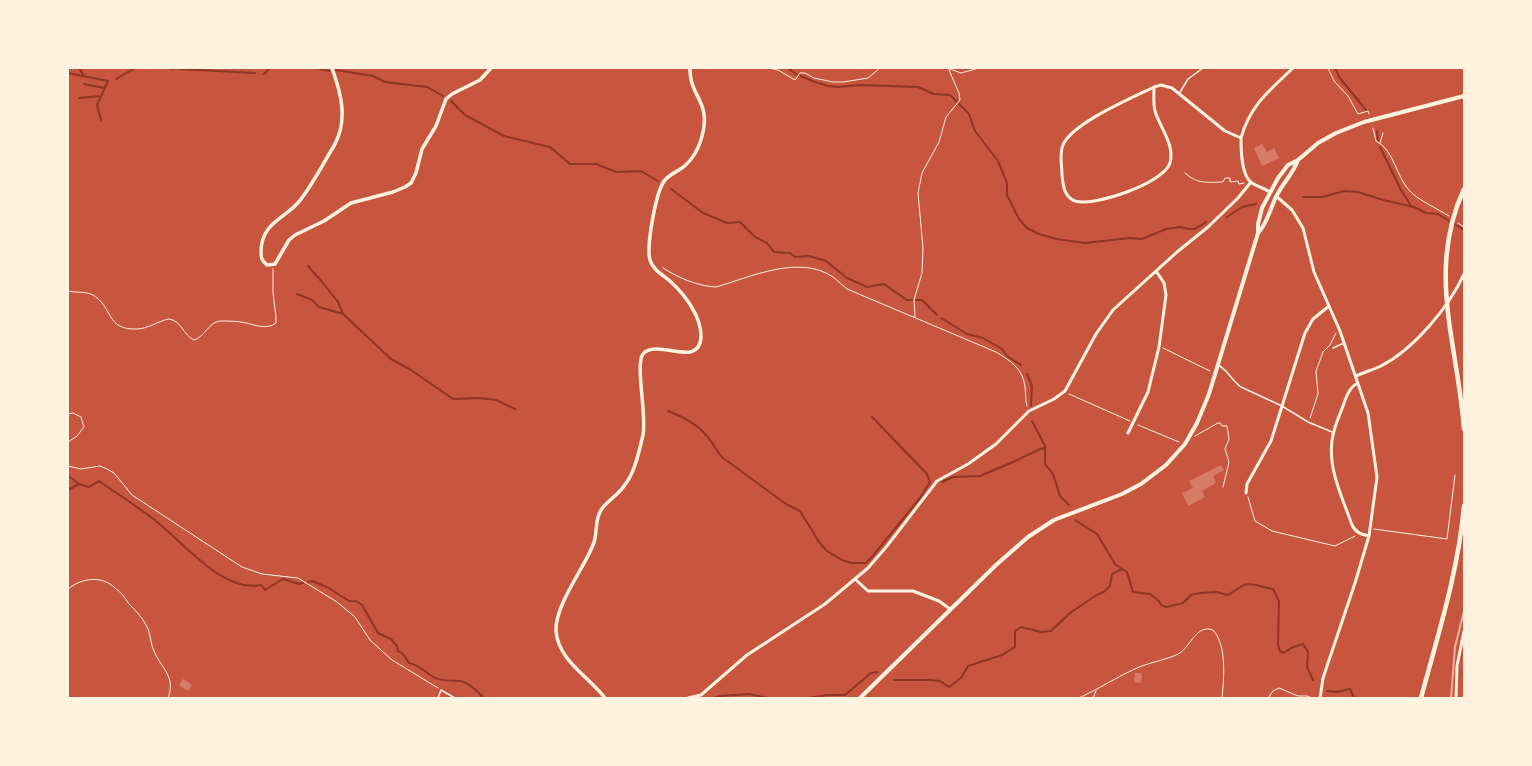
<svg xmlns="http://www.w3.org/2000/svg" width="1532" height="766" font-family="Inter,sans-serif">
  <rect width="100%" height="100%" fill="#c8553d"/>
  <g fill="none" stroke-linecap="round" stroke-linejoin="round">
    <!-- stream -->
    <path stroke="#8f3625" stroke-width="2" d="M79,68L84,76
      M168,68L174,69
      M317,68L329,71
      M787,68L796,74L815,82L828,86L839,87L860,85L918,87L934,94L950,95L969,114L975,131L998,161L1007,183V195L1019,219L1027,228L1039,234L1056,239L1085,243L1130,238L1142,239L1166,229L1180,227L1189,229H1195L1206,222
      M1335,68L1339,77L1366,110
      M179,69L255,73
      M336,70L373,76L385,82L427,87L443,96
      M68,73L108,81L97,105L101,120
      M264,74L270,68
      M116,79L135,68
      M84,84L104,88
      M79,98L101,96
      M451,101L465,115L504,136L550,147L570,164H596L616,172L641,171L658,181
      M1377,131L1378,140
      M1380,147L1401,190L1411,206
      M671,189L703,213L727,223L740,222L755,237L767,243L774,252L790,253L795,257L809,256L826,261L847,278L867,287L884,284L907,300H912
      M1303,197H1322L1344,191L1358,192L1383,200L1414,207L1426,213L1438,214L1464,230
      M1227,217L1242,207L1256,204
      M308,266L323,283L338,302L343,314L391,359L411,370L453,399L479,398L496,400L515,409
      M297,294L312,300L319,307L343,314
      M916,300H922L937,315
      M941,318L967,334L983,338L1002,349L1007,356L1021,365
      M1027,374L1032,386L1031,406
      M668,411C681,416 697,424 706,435C713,442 716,451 723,458L786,504L800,511L813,532L818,541L827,551L842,560L851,563H866L872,557L920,498L930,482L927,474L872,417
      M1032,421L1045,446V464L1053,474L1060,496L1069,505
      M68,477H70L79,484L89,487L99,481C116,493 135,505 152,518C181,539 221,593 261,585L265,590L283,579L299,584L303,583
      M942,482L953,477L980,476L1013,462L1040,449L1045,448
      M68,490L79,484
      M1075,520L1097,534L1115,564L1127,572L1133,592L1150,594L1159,601L1161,605L1166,607L1183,603L1191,595L1200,593L1217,592L1227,595C1233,593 1239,587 1244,585C1252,582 1264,588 1273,589L1279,601L1278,645L1280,651L1284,653L1291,648L1303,644L1308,652L1307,667L1313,680
      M308,582L312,581L327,587L349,601H356L362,605L378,633L391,639L397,646L398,651L403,654L409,663C419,665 424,671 433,677C442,682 451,680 461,681C470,683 478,692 484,698
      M894,680H931L940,681L949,687L961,678L968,666L1002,655L1015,647V631L1021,627L1041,632L1051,631L1070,613L1095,596L1105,591L1110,586L1112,574L1122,569
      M1327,691L1337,692L1350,689L1354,698
      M714,698L720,696L749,694L768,698
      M810,698L827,695H845L871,673L878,672"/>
  </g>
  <!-- building -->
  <path fill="#d67c66" d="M1262,144L1267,152L1274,148L1279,158L1262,166L1254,148Z
    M1221,465L1224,470L1213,476L1216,483L1202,491L1205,497L1188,506L1182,493L1193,488L1189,481Z
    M1135,673H1142L1141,683L1134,682Z
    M183,679L192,685L188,691L179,685Z"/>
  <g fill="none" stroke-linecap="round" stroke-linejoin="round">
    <!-- path -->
    <path stroke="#fff3e0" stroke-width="1" d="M769,68L778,70L795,80L800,73H805L814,78L833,82H843L868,78L880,68
      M947,68L961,73L979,68
      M1328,68L1334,81L1348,96L1358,114L1368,111L1369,114
      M1373,128L1376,141C1394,150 1396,176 1409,190C1416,199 1438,209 1449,216
      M1380,143L1383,133
      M1185,173C1198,185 1209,182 1223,182L1225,178H1230V182L1238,181L1239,184L1244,183
      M1458,223L1464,227
      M663,268C679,278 697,286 716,287C751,277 799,254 833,277C838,281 842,285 847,289L996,352C1011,361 1023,369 1025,387C1026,394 1025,400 1027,406
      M68,291C76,293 85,291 93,295C113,307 106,330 136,329C148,329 158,321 169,319C182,321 183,335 194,340C205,337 209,321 221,321C229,321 238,321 246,323C255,325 267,330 276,323V317L273,293V269
      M915,317L914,300L922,273L923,248L918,193L922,173L939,142L946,117L960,100L959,93L949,70
      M1163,348L1210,371
      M1069,394L1130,421
      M68,414L73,413L81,417L84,427L77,436L68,442
      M1310,418L1318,394L1316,371L1323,352L1330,345L1336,333
      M1138,425L1179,442
      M1195,436L1218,423H1220L1222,426H1227L1229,439L1225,449L1229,462L1223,487
      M68,466L81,469L100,466L107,469L114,473L132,495L242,567L262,574L298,578L337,602L355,617L370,640L392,660L438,688
      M1248,497L1255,521L1272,531L1335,546L1355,536
      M1374,529L1447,539L1455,475
      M68,589C81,578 102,575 115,588C121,592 125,598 129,604C135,610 142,617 146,625C151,633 150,643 154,651C162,670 176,676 168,698
      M1079,698C1099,689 1118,676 1139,667C1149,663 1172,658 1180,653C1191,645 1197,624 1213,630C1227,645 1224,678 1222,698
      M1093,698L1096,691
      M1268,698L1273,691L1279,688L1298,696H1307L1312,698"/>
    <!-- service -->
    <path stroke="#fff3e0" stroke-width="1.5" d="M1179,94L1188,79L1203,68
      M1333,348L1344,343
      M1218,365C1228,370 1232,381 1241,387L1282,406L1308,422L1332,432
      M438,698L441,690L455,698"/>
    <!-- minor -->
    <path stroke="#fff3e0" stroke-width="3" d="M1154,87C1154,95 1153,103 1155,111C1160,128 1175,144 1170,163C1164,183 1094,207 1075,201C1064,197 1063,185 1062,175C1062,166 1059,154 1063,145C1072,123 1132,98 1154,87L1161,85L1172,88L1225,131L1241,138C1241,150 1241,176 1252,183C1258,187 1264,188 1270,192
      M1241,138C1250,105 1270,90 1293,68
      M1276,196L1292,210L1303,228L1314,272L1340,331L1368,413L1377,477L1369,536L1355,583L1323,678L1320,698
      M1356,376C1364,372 1373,370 1381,366C1414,349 1449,307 1464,274
      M1358,383C1349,387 1346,398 1343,406C1339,417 1333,429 1332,441C1328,470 1343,499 1352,525C1356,533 1361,534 1369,536
      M1128,433L1148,392L1159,347L1166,295L1164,283L1156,271
      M1246,493L1247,484L1271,441L1305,333L1313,319L1329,306
      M855,579L868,591H913L939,601L950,609
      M688,698L701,695L747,655L825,604L868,568L887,546L937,481L968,464L996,444L1029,411L1054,399L1065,391L1096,334L1113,310L1177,252L1208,227L1238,198L1251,182
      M1456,698L1457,666L1464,631"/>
    <!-- tertiary -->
    <path stroke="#fff3e0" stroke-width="3.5" d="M332,68C341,93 348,119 335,144C324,162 314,182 301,199C288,218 261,221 261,252C261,258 262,261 267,265L275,264L289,240L295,235L324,221L351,203L393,192L405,187L411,183L416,173L422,149L436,126L446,99L452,94L480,80L491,68
      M605,698C589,677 558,660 556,631C555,605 583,570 593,545C598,534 594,521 601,510C607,501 618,495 624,486C635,473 639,451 643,435C647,416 635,364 643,354C652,343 677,354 690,352C698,350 701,344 701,336C701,316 685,295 671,282C663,275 653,270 650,260C646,247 656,190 665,180C669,175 676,172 682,168C694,159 700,146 703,132C710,101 689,95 690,68"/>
    <!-- secondary -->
    <path stroke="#fff3e0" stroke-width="4" d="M1258,233V224L1262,208L1278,178L1288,165L1298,160L1318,143L1336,133L1364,122L1464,96
      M860,698L996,565L1028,537L1054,520L1122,494L1141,484L1166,465L1185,444L1197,423L1209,394L1258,233C1267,224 1270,209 1276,197C1282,184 1293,174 1298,160"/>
    <!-- primary -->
    <path stroke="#fff3e0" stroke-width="4.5" d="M1464,189C1426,271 1458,345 1464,429
      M1421,698C1438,634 1458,573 1464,506"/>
    <!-- rail -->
    <path stroke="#e9b49f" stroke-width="2" d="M1451,698L1455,647L1464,611"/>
  </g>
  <!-- border -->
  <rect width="1532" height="766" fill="none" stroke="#fff3e0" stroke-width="138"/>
</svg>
